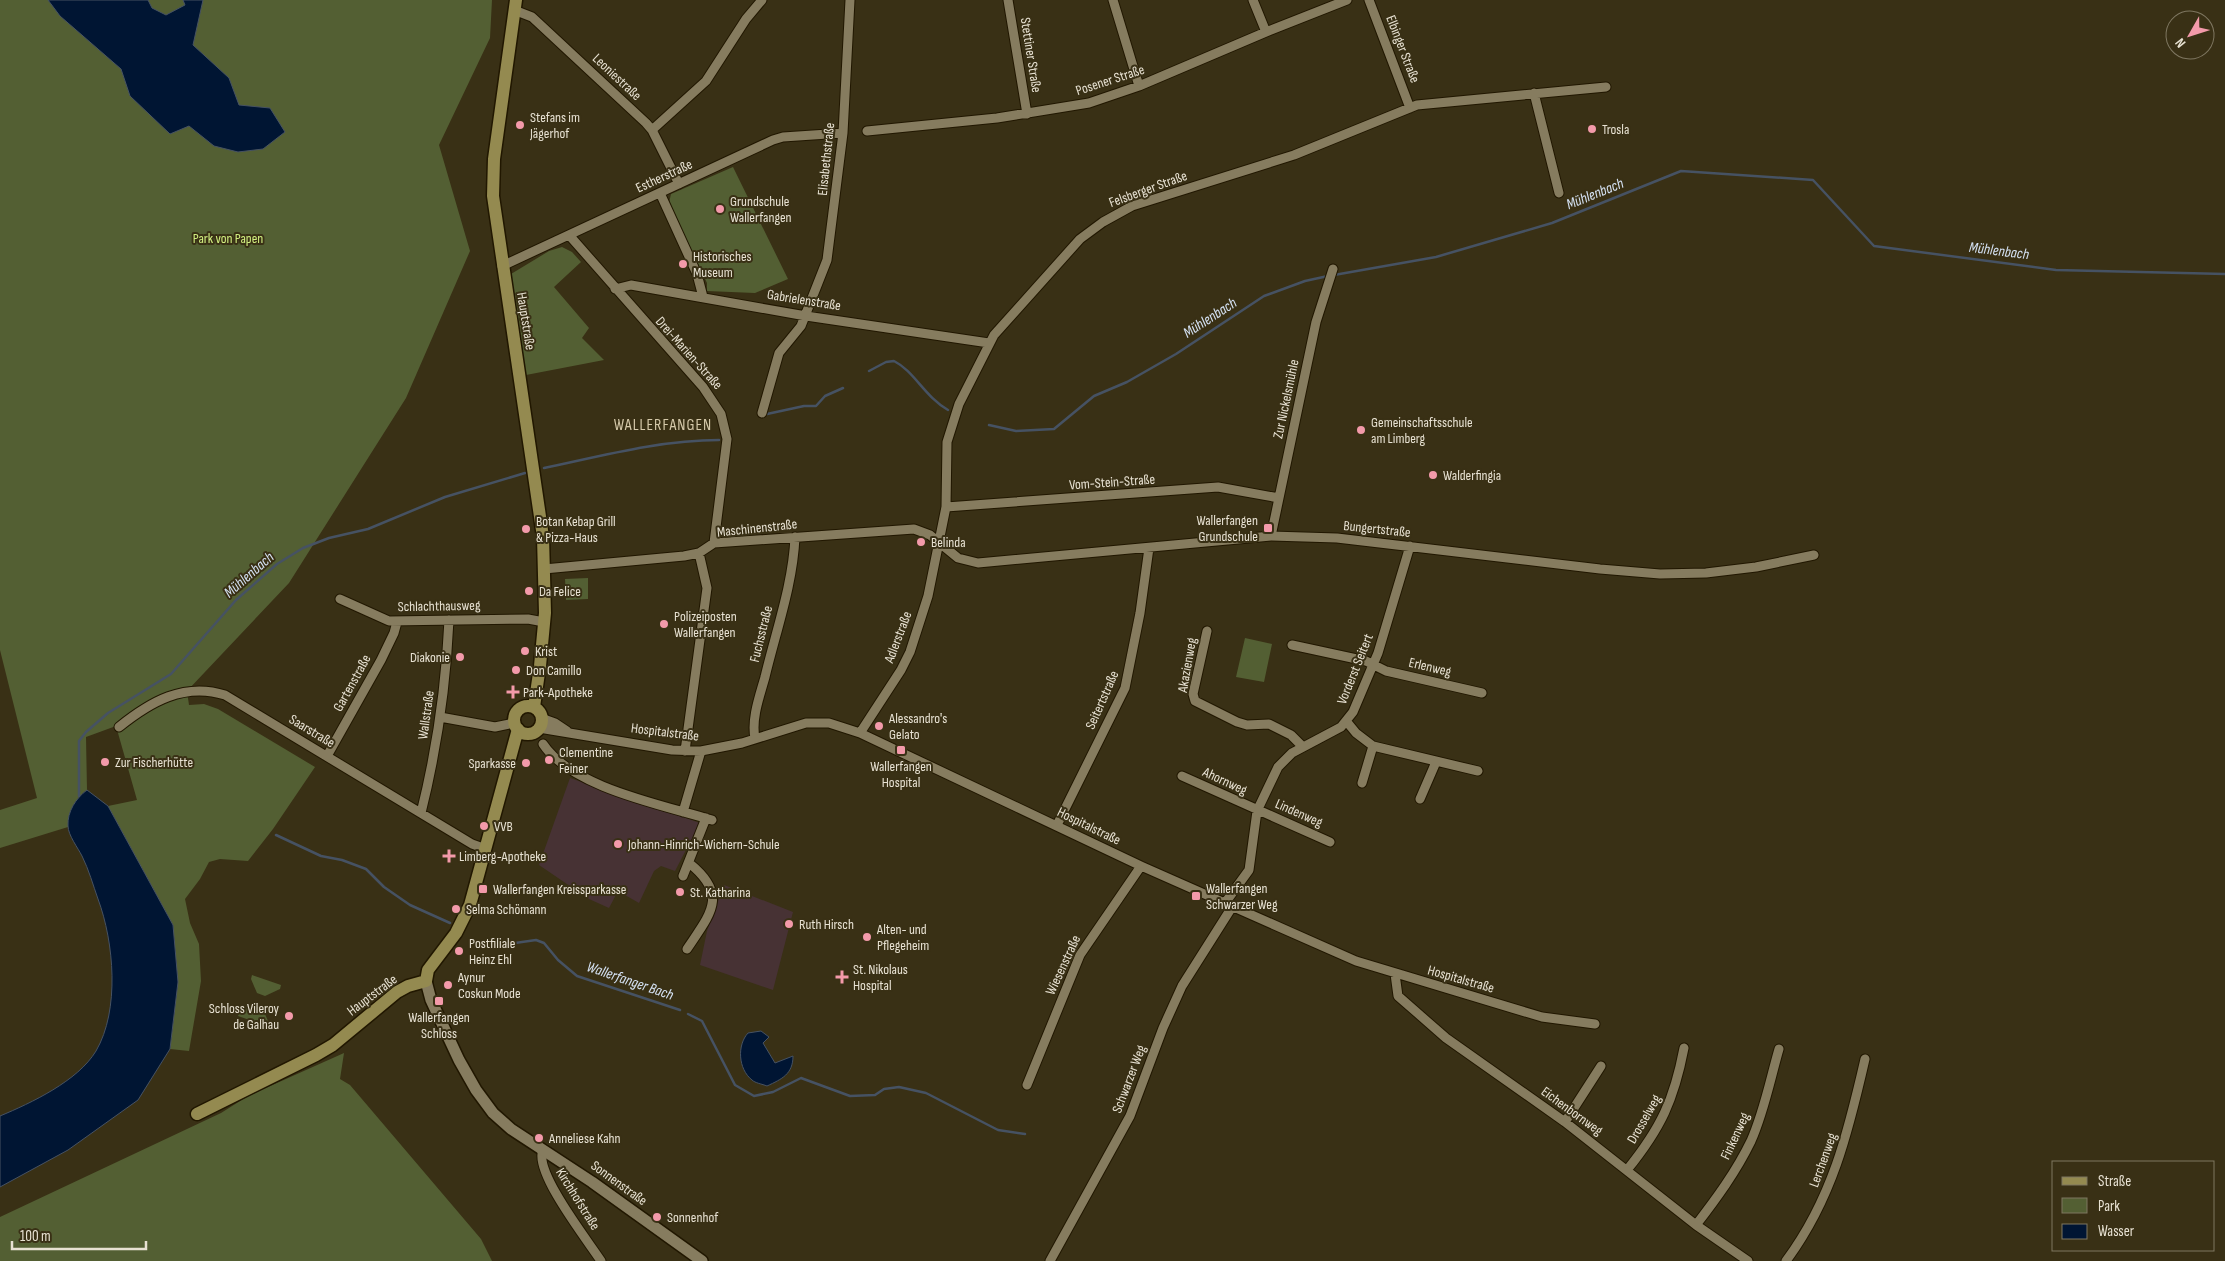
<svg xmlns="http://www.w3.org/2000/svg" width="2225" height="1261" font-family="'Sofia Sans Condensed',sans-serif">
  <rect width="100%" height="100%" fill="#393015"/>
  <!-- education -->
  <path fill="#473234" d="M570,778L700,823L675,871L661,866L654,871L639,903L618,891L609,908L589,899L539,865Z
    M724,885L793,912L773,990L700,965L707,931Z"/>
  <!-- green -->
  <path fill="#535f33" d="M0,0H492L490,38L439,145L470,251L406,398L289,583L187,691L189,705L204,704L218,709L315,767L273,829L248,861L220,859L209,862L200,879L185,899L190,923L199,944L201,981L189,1051L170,1049L178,982L173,925L108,806L137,800L116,726L86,737L87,790C74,799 70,812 68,827L0,848V810L37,798L0,650Z
    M733,167L788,279L755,293L707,291V283L669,203L671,194Z
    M562,247L572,252L581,262L554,287L589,328L582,338L604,360L526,375L511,274L549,251Z
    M588,578V599L566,600L565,579Z
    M1245,638L1272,644L1264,682L1236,677Z
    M252,975L281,985L280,989L265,996L257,993L251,979Z
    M253,1004L257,1007H262L268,1021L267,1026L238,1016L240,1011Z
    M344,1053L340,1079L350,1085L481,1239L492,1261H0V1217L221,1113L248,1096Z"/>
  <!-- water -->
  <path fill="#001533" stroke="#465263" d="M48,0H148L152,8L166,15L185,5L183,0H203L193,45L229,78L239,105L270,108L285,132L263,149L238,152L214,146L189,126L170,134L130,96L121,69L60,16Z
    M87,790L108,806L173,925L178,982L170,1049L138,1100L68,1150L0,1187V1116C31,1103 78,1081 96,1051C120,1010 114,942 98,899C93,885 89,870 82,856C78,848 68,835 68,826C67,812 76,798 87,790Z
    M761,1031L769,1037L763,1043L775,1063L793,1056C793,1074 782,1079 767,1086C762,1084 755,1083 752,1080C738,1069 737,1045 748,1033Z"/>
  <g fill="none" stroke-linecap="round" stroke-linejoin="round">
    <!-- stream -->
    <path stroke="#465263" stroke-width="2.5" d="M1334,275L1436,257L1552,223L1681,171L1813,180L1874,246L2056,270L2225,274
      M869,371L886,362L894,361C914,371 925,397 948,410
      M767,414L804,406H816L825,396L843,388
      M989,425L1016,431L1054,429L1094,396L1127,382L1176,354L1264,296L1305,281L1328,276
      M544,468C601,456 660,440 719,440
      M79,796V741L86,732L108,713L171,674L236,600L277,564L303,548L329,538L368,529L445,497L525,473
      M276,835L321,856L342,860L366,869L384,887L410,905L450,923
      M496,943L500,945L536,940L544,943L558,960L577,976L680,1010
      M688,1014L702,1021L735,1085L754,1096L773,1092L801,1078L850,1096L875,1095L884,1089L899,1087L926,1093L998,1130L1025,1134"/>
    <!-- minor casing -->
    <g stroke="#211700" stroke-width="11">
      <path id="minor" d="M1008,0L1027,114
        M1113,0L1139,86
        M1253,0L1266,32
        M1369,0L1410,108
        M514,10L532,17L646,123L652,130L679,184
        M1534,93L1559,193
        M652,130L706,81L746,19L762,0
        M867,131L997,118L1089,103L1139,86L1266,32L1347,0
        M660,193L697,274L703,297
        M569,235L703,387L721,414L727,439L714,543
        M502,266L773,140L783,137L843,133
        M615,289L631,285L806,316L989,343
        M762,413L779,353L801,326L827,260L843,133L850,0
        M946,507L1218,487L1279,498
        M1271,536L1316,322L1333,269
        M544,569L684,556L699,553L714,543L914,529L930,535L958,558L978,563L1271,536L1337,538L1600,569L1660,574L1706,573L1756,567L1814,555
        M340,599L389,621L528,619L544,622
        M1207,631L1193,694L1195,701L1237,722L1247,725L1269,724L1291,735L1303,747
        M1292,645L1366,661L1386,671L1482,693
        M440,717L495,727L514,723
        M541,718L555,723L567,731
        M1347,722L1356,733L1373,746L1478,771
        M119,727C150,702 184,682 225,695L472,844L486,849
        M539,728L672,750L701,751L742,743L806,723H829L860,733L1141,866L1356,961L1542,1017L1595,1024
        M860,733L901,670L910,652L928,596L946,507L947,442L959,404L994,335L1080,239L1103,222L1132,206L1294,155L1417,105L1606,87
        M755,738C751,719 760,695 765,677C776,631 793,584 795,537
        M543,744C572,788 664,805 712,820
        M685,751L707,588L699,553
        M327,756L381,660L394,633L397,622
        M1182,776L1330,842
        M1362,783L1373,746
        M1420,799L1436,762
        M683,812L701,751
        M421,813C437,749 446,685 449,620
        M1057,825L1125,688L1140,613L1149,548
        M683,876L706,818
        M1225,903L1249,870L1257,811L1278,767L1292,753L1341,727L1353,712L1378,653L1410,546
        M687,949C711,913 729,895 689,863
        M1395,974L1398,996L1446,1038L1565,1122L1696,1225L1748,1261
        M1027,1085L1080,955L1141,866
        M1565,1122L1601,1066
        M543,1150C533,1171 588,1241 601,1261
        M1627,1170C1661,1128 1674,1100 1684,1048
        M1696,1225C1716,1199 1736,1172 1751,1141C1764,1112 1770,1080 1779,1049
        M1050,1261L1130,1116L1163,1028L1182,986L1232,907
        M1786,1261C1832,1199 1848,1133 1865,1059"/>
    </g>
    <!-- tertiary casing -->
    <g stroke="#211700" stroke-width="14">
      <path id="tertiary" d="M426,981L431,1000L459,1060L476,1090L493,1113L511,1129L592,1182L702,1261"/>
    </g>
    <!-- secondary casing -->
    <g stroke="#211700" stroke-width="15">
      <path id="secondary" d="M516,0L494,159L493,196L543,537L545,613L540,666L534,707
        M514 720a14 14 0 1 1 28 0a14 14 0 1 1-28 0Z
        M197,1114L316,1055L333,1045L397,992L408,986L426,981L428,970L456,933L470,905L518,729"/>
    </g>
    <!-- minor -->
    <use href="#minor" stroke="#867c5f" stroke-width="9"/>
    <!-- tertiary -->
    <use href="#tertiary" stroke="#867c5f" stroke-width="11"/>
    <!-- secondary -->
    <use href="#secondary" stroke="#948a50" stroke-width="12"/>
  </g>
  <!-- markers -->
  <g fill="#f39aaa" stroke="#393015" stroke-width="2">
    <circle cx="520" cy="125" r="5"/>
    <circle cx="1592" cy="129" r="5"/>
    <circle cx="720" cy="209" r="5"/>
    <circle cx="683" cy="264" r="5"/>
    <circle cx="1361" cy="430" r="5"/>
    <circle cx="1433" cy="475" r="5"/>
    <rect x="1263" y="523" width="10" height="10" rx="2.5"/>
    <circle cx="526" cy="529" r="5"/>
    <circle cx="921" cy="542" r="5"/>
    <circle cx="529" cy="591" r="5"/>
    <circle cx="664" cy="624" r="5"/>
    <circle cx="525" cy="651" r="5"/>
    <circle cx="460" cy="657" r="5"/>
    <circle cx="516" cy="670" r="5"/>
    <path d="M510.5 684.5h5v5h5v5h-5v5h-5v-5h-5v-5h5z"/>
    <circle cx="879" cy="726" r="5"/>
    <rect x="896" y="745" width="10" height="10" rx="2.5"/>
    <circle cx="549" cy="760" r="5"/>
    <circle cx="105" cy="762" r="5"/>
    <circle cx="526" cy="763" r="5"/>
    <circle cx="484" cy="826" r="5"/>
    <circle cx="618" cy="844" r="5"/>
    <path d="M446.5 848.5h5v5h5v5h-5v5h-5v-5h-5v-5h5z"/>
    <rect x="478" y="884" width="10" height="10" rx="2.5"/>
    <circle cx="680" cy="892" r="5"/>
    <rect x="1191" y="891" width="10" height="10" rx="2.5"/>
    <circle cx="456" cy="909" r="5"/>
    <circle cx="789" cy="924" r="5"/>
    <circle cx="867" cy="937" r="5"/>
    <circle cx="459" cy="951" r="5"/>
    <path d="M839.5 969.5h5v5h5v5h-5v5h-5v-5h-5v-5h5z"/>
    <circle cx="448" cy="985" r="5"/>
    <rect x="434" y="996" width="10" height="10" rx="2.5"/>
    <circle cx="289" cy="1016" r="5"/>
    <circle cx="539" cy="1138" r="5"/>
    <circle cx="657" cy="1217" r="5"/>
  </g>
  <g text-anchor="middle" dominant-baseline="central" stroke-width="4" stroke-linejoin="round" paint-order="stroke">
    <!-- street labels -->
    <g font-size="14" fill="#e8e2d3" stroke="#393015">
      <text transform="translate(1403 49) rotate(69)">Elbinger Straße</text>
      <text transform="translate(1031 55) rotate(81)">Stettiner Straße</text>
      <text transform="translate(617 77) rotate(43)">Leoniestraße</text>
      <text transform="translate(1110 80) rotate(-18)">Posener Straße</text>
      <text transform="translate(826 159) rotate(-84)">Elisabethstraße</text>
      <text transform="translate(664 176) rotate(-25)">Estherstraße</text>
      <text transform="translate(1148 189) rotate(-20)">Felsberger Straße</text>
      <text transform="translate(804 300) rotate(9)">Gabrielenstraße</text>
      <text transform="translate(526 321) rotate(81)">Hauptstraße</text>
      <text transform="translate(689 353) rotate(48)">Drei-Marien-Straße</text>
      <text transform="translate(1286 399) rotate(-78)">Zur Nickelsmühle</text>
      <text transform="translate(1112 482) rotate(-4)">Vom-Stein-Straße</text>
      <text transform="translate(757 528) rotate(-6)">Maschinenstraße</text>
      <text transform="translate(1377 529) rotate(6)">Bungertstraße</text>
      <text transform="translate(439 606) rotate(-1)">Schlachthausweg</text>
      <text transform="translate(761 634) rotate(-76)">Fuchsstraße</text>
      <text transform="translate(898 637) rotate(-69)">Adlerstraße</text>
      <text transform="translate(1187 665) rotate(-80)">Akazienweg</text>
      <text transform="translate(1430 667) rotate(13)">Erlenweg</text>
      <text transform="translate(1355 669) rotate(-68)">Vorderst Seitert</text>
      <text transform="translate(352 683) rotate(-61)">Gartenstraße</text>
      <text transform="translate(1102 700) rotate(-66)">Seitertstraße</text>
      <text transform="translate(426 715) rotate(-82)">Wallstraße</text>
      <text transform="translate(312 731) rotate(31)">Saarstraße</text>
      <text transform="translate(665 732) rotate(7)">Hospitalstraße</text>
      <text transform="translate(1225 781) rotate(25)">Ahornweg</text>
      <text transform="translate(1299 813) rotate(24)">Lindenweg</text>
      <text transform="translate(1089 826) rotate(26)">Hospitalstraße</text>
      <text transform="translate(1063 965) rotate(-65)">Wiesenstraße</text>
      <text transform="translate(1461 979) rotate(16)">Hospitalstraße</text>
      <text transform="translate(372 995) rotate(-37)">Hauptstraße</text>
      <text transform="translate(1129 1079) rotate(-69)">Schwarzer Weg</text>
      <text transform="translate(1572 1111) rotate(36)">Eichenbornweg</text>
      <text transform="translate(1644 1119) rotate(-60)">Drosselweg</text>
      <text transform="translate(1735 1136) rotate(-65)">Finkenweg</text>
      <text transform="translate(1823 1160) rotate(-70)">Lerchenweg</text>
      <text transform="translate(619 1183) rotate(36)">Sonnenstraße</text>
      <text transform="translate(578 1199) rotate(58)">Kirchhofstraße</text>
    </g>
    <!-- poi labels -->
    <g font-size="14" fill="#e8e2d3" stroke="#393015" text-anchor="start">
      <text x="530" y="117">Stefans im<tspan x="530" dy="16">Jägerhof</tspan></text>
      <text x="1602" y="129">Trosla</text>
      <text x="730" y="201">Grundschule<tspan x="730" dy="16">Wallerfangen</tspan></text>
      <text x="693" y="256">Historisches<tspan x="693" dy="16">Museum</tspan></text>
      <text x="1371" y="422">Gemeinschaftsschule<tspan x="1371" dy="16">am Limberg</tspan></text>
      <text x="1443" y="475">Walderfingia</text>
      <text x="1258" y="520" text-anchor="end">Wallerfangen<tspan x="1258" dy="16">Grundschule</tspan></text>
      <text x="536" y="521">Botan Kebap Grill<tspan x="536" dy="16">&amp; Pizza-Haus</tspan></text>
      <text x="931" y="542">Belinda</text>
      <text x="539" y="591">Da Felice</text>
      <text x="674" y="616">Polizeiposten<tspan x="674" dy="16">Wallerfangen</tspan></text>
      <text x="535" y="651">Krist</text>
      <text x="450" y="657" text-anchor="end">Diakonie</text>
      <text x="526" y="670">Don Camillo</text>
      <text x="523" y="692">Park-Apotheke</text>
      <text x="889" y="718">Alessandro's<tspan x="889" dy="16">Gelato</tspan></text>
      <text x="559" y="752">Clementine<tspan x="559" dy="16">Feiner</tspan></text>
      <text x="115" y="762">Zur Fischerhütte</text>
      <text x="516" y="763" text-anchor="end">Sparkasse</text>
      <text x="901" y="766" text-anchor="middle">Wallerfangen<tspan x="901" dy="16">Hospital</tspan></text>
      <text x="494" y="826">VVB</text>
      <text x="628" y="844">Johann-Hinrich-Wichern-Schule</text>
      <text x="459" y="856">Limberg-Apotheke</text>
      <text x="1206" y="888">Wallerfangen<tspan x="1206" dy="16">Schwarzer Weg</tspan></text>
      <text x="493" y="889">Wallerfangen Kreissparkasse</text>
      <text x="690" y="892">St. Katharina</text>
      <text x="466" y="909">Selma Schömann</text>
      <text x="799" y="924">Ruth Hirsch</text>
      <text x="877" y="929">Alten- und<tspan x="877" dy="16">Pflegeheim</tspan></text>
      <text x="469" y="943">Postfiliale<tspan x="469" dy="16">Heinz Ehl</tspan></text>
      <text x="853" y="969">St. Nikolaus<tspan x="853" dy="16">Hospital</tspan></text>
      <text x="458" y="977">Aynur<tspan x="458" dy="16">Coskun Mode</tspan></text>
      <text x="279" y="1008" text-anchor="end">Schloss Vileroy<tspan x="279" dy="16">de Galhau</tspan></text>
      <text x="439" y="1017" text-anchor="middle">Wallerfangen<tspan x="439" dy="16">Schloss</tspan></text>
      <text x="549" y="1138">Anneliese Kahn</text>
      <text x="667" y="1217">Sonnenhof</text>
    </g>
    <!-- park labels -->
    <g font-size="14" fill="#d2f081" stroke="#393015">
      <text x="228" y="238">Park von Papen</text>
    </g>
    <!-- water labels -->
    <g font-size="15" font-style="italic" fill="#d6e3f5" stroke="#393015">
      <text transform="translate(1595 194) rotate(-22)">Mühlenbach</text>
      <text transform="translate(1999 251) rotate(7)">Mühlenbach</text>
      <text transform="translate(1210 318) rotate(-33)">Mühlenbach</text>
      <text transform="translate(249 575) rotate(-41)">Mühlenbach</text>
      <text transform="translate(630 981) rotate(19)">Wallerfanger Bach</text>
    </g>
    <!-- quarter labels -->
    <g font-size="16" letter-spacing="1" fill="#d5c9aa" stroke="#393015">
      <text x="663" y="425">WALLERFANGEN</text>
    </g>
  </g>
  <!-- legend -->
  <rect x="2052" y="1161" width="162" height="90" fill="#393015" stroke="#7f7761"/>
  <rect x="2062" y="1177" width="25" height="8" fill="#948a50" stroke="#7f7761"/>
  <text x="2098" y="1186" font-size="15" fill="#e8e2d3">Straße</text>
  <rect x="2062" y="1198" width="25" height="15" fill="#535f33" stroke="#7f7761"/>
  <text x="2098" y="1211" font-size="15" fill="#e8e2d3">Park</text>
  <rect x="2062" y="1224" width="25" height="15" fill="#001533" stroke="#7f7761"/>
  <text x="2098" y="1236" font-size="15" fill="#e8e2d3">Wasser</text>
  <!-- north arrow -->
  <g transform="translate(2190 35) rotate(231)"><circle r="24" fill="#393015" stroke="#7f7761"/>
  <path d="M0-4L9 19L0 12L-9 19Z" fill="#f39aaa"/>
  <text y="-8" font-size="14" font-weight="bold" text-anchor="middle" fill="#e8e2d3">N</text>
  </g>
  <!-- scale -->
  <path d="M12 1241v8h134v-8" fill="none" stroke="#e8e2d3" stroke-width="2.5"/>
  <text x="20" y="1241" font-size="15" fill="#e8e2d3" stroke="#393015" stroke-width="4" paint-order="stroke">100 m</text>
</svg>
